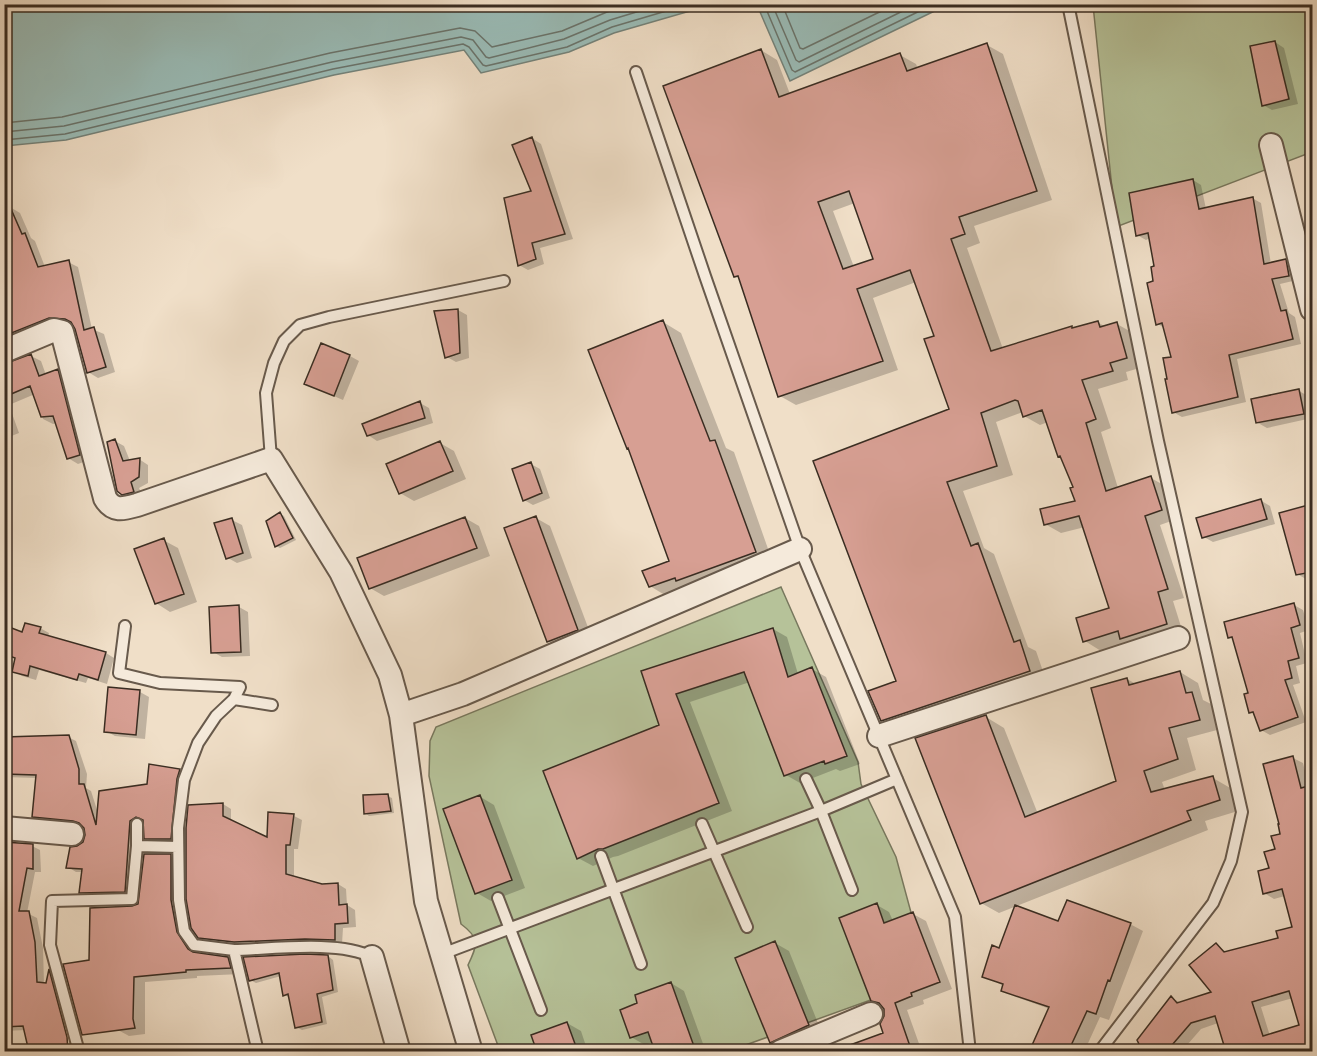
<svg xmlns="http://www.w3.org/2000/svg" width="1317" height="1056" font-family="'Libre Bodoni',serif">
  <rect width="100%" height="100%" fill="#f0dfc8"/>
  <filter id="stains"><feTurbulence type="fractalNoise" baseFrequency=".00333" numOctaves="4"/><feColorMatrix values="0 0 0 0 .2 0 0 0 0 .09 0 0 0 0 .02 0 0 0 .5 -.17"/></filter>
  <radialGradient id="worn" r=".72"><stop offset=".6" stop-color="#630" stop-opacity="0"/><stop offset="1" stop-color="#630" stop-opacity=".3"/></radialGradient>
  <!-- green -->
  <path fill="#b6c299" stroke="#78785e" stroke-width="1.5" d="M1093,5H1312V152L1116,227Z
    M781,587L858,762L861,784L896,857L929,979L729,1051H500L468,965C478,944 480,938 461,924L429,776L430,741L436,727Z"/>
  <!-- water -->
  <path fill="#9abcb7" stroke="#74837b" stroke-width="1.5" d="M5,4H711V5L614,33L569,52L481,73L464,50L334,75L66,140L5,146Z
    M757,5H947L790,81Z"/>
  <!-- shadow -->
  <path fill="#0003" fill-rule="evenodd" d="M1275,42L1284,48L1298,104L1272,110L1263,105Z
    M987,45L1003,54L1052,200L974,226L980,243L967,248L1003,349L1072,328L1074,329L1097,322L1106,327L1117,324L1133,333L1143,367L1126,372L1128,380L1098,389L1111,428L1101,432L1118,488L1151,478L1167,487L1177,519L1160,525L1184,598L1173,601L1183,633L1138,647L1129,642L1101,651L1085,641L1111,609L1085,527L1061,533L1045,524L1077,502L1075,488L1048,422L1040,425L1024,416L1023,412L996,422L1013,475L963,491L984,548L994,554L1028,647L1036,651L1046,680L898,730L882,720L897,682L951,410L936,337L916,282L873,298L898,370L796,405L780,396L741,280L736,276L761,50L777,60L790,94L900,55L916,64L918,69ZM855,203L875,260L854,267L833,211Z
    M532,138L541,144L573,239L540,248L544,264L528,270L519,265L533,192Z
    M1193,180L1201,185L1206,209L1252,198L1261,203L1271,264L1285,260L1294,265L1297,280L1280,284L1289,313L1295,317L1301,344L1237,359L1246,402L1182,417L1173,412L1169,380L1172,358L1164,328L1158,324L1156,267L1150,238L1146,240L1137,235Z
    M10,207L20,213L31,238L35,241L45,267L68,262L78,267L92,329L104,334L115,372L98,378L88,372L74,324L68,322H59L4,349V210Z
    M458,310L467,315L469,358L456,362L447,357Z
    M663,322L681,333L726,448L734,452L773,563L668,597L650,586L670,562L630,449Z
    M31,356L41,361L46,375L58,371L67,377L89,460L78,464L68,458L57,423L53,424L43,419L35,394L9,405L19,433L4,439V365Z
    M350,356L359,361L343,400L306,384Z
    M1299,391L1308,396L1312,418L1267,428L1258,423Z
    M420,403L429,408L433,423L377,441L368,435Z
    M115,441L124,446L130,461L139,459L148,465V483L139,488L143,497L129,498L120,493Z
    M440,443L454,451L466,479L414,501L400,493Z
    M531,464L540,469L550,498L533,505L524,500Z
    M1260,500L1270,506L1275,524L1213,542L1204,537Z
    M1312,506V578L1306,579L1297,574L1281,514Z
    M280,514L284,516L296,540L280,548L276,546Z
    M465,518L479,526L490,556L384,596L370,588Z
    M536,518L550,526L592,638L562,649L548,641Z
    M232,520L242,525L252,558L237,563L228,558Z
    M163,540L178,548L197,602L170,612L156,603Z
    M1294,605L1303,610L1309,630L1300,633L1307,663L1296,666L1300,683L1293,685L1306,722L1270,735L1261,730L1255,714L1251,712L1250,694L1235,640L1230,637Z
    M239,607L248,612L250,656L222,657L213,652Z
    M40,628L49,633L48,637L106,653L114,658L107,684L88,678L86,683L39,670L36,680L22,676L13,671L17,659L4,653L23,634Z
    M773,629L787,637L798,674L812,669L826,677L860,764L840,771L836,769L800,783L786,775L750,682L690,702L732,811L618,856L613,857L593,866L578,858L545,772L661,726L643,672Z
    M1180,672L1198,683L1203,700L1211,704L1217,730L1187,738L1196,770L1162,782L1165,790L1213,778L1232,789L1238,811L1205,821L1208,830L999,913L981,903L986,717L1004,728L1038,814L1118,782L1127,679L1136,684Z
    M140,692L149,697L145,739L115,736L106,731Z
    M68,737L76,741L87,774L86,788L91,791L98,813L148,785L150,766L180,770L187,775L178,843L154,842L146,838L145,821L141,822L133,895L89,896L81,892L83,872H76L68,867L87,836L83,824L41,821L33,816L37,778L4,777V739Z
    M1293,758L1303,763L1309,788L1312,787V1052H1217L1227,1048L1218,1023L1201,1029L1181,1052H1148L1172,998L1181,1003L1213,993L1216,945L1228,953L1280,939L1294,928L1285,896L1274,899L1264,893L1282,835ZM1293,998L1300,1026L1270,1036L1261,1007Z
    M387,796L392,798L394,813L369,816L365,813Z
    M479,796L494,805L525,888L491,901L477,893Z
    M223,804L231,809V821L268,839L294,816L302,820L298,849H294V878L322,886L338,884L346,889L347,905L355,910L356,927L343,928L342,944L244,946L208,942L199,937Z
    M4,843L32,846L40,850L41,872H35L27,913L37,918L43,948L44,984L47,985L50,971L56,975L71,1028L4,1031Z
    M170,856L181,862L182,908L188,942L197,954L227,958L239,965L241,974L197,976V978L145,982V1034L129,1036L118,1030L91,961L137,907Z
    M877,905L889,912L893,921L913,914L926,921L952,989L923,1000L924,1004L907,1010L922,1052H837L885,1034L886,1015L884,1007L872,1000Z
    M1059,923L1130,924L1143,931L1109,1020L1100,1017L1084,1052H1030L1050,1009L1016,997L1003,990L1004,986L984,976L1000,950Z
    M775,943L789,951L822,1033L785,1051L771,1042Z
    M328,956L333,960L338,992L322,997L327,1024L302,1030L296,1027L290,998L285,995L281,976L256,983L250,980Z
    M671,983L684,991L706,1052H656L653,1042L645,1045L631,1037L639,1004Z
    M567,1023L581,1031L588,1052H538Z"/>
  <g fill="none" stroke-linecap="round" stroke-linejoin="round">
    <!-- shore -->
    <path stroke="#6a746c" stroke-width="1.5" d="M764,4L792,70L795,72L934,4
      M772,4L796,60L799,62L917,4
      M782,4L800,48L803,49L896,4
      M4,123L62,117L330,53L460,28L475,31L492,47L562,31L607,12L632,4
      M4,132L64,126L332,62L461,37L473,40L486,57L489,58L564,39L610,20L663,4
      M4,140L65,134L333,69L463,44L469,47L483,65L486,66L567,47L612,27L690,4"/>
  </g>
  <!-- building -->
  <path fill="#d79f93" stroke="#3a2d22" stroke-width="1.5" fill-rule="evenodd" d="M1275,41L1289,99L1262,106L1250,46Z
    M987,43L1037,191L959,217L965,234L951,239L991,351L1072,326V328L1098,321L1100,327L1117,322L1127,358L1110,363L1113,371L1082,380L1096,419L1086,423L1106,491L1151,476L1162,510L1145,516L1168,589L1158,592L1167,624L1120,639L1118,631L1083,642L1076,618L1109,608L1079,516L1044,525L1040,509L1075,501L1070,488L1073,487L1060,456L1058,457L1042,410L1023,417L1018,401L1015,400L981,413L997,466L947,482L971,546L978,543L1014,642L1020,640L1030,671L881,721L868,691L896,681L813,461L949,409L924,339L934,336L910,270L857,289L883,361L778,397L738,276L734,277L663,86L761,49L779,97L900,53L907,71ZM849,191L873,259L843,269L818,202Z
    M532,137L565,234L532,243L536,259L518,266L504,198L531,191L512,145Z
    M1193,179L1199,209L1253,197L1264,264L1286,259L1289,276L1272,279L1281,311L1286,310L1293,339L1229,355L1238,397L1172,413L1165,379H1167L1163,358L1171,357L1162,323L1156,325L1147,283L1153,281L1151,267L1154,266L1148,233L1136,236L1129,193Z
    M4,193L22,234L25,233L38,267L69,260L84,330L94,327L106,367L87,373L75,329L71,322L65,319L49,318L4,336Z
    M458,309L460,353L445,358L434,311Z
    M663,320L710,441L715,440L756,552L676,581L675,578L649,587L642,571L669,561L628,448L627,449L588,350Z
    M321,343L350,355L334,396L304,384Z
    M31,354L39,376L58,369L80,455L67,459L53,416L41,417L30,386L4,397V364Z
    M1299,389L1304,414L1256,423L1251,399Z
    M420,401L425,418L367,436L362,424Z
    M115,439L123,461L140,458L139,477L131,482L134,492L122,495L117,491L107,442Z
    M440,441L453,471L399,494L386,464Z
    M531,462L542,493L523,501L512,469Z
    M1261,499L1267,519L1202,538L1196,518Z
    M1312,504V572L1296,575L1279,513Z
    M280,512L293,538L275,547L266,521Z
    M536,516L578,630L547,642L504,528Z
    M465,517L477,548L369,589L357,558Z
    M232,518L243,553L226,559L214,523Z
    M164,538L184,594L155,604L134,549Z
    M1294,603L1300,625L1291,628L1299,658L1288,661L1292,678L1285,680L1298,717L1260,731L1253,712L1249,713L1244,694L1248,693L1232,637L1228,638L1224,622Z
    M239,605L241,652L211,653L209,607Z
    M25,623L41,627L39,633L106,652L98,680L79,674L77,680L30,666L28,676L12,672L15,658L4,654V640L9,627L22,632Z
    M773,628L788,677L812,667L847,756L825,764L824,761L784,776L744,672L676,694L719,803L603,849H598L577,859L543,771L659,725L641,671Z
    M1180,671L1186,693L1192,692L1200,720L1169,728L1178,759L1144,771L1151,792L1213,776L1220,800L1187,811L1191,820L980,904L915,738L986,715L1025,817L1116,781L1091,688L1127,678L1129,685Z
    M108,687L140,690L136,735L104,732Z
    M69,735L79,769V784H84L96,825L99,791L147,784L149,764L180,769L177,779L171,839H144L143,820L136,817L130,821L125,892L79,893L82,869L66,868L70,847L77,846L83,842L85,835L84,828L79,823L73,821L32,817L36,775L4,774V737Z
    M1293,756L1301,788L1312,785V1052H1306L1305,1046L1297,1048L1298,1052H1226L1215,1016L1191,1023L1166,1052H1143L1137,1040L1171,996L1177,1003L1211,992L1189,965L1216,943L1224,952L1278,938L1276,931L1292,927L1282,889L1263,894L1258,871L1269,868L1264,852L1275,849L1271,836L1280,834L1278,824H1279L1263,764ZM1289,991L1299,1025L1263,1036L1252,1002Z
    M388,794L391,811L364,814L363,795Z
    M480,795L512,880L475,894L443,809Z
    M223,803V816L267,837L268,812L294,814L290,845H286V874L322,884L338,883L339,905L347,904L348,923L335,924V940L305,939L234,942L198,938L191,928L186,899V828L188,805Z
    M4,842L33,844V869L27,868L19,911H29L35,942L37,982L46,983L49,969L67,1037L68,1052H29L23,1026L4,1027Z
    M144,854H171V900L177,932L188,949L193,952L228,957L231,968L186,970V972L134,977L133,1019L135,1028L82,1035L63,964L89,960L90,908L132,906L138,904Z
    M1067,900L1131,923L1110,981L1108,980L1096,1014L1087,1011L1068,1052H1029L1049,1007L1001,991L1003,984L982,977L992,945L999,948L1015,905L1058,921Z
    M877,903L884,923L913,912L940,982L911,993L912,996L895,1003L912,1052H840L839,1049L883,1033L880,1024L884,1016V1009L879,1003L871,1001L839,918Z
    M775,941L809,1025L770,1043L735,958Z
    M305,954L328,955L333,990L317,994L322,1022L295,1028L288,994L283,996L279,973L249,981L243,957Z
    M671,982L696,1052H655L648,1032L630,1038L620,1010L637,1003L635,995Z
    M567,1022L578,1052H537L531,1035Z"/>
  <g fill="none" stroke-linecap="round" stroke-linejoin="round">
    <!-- service casing -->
    <g stroke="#685a4c" stroke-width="14">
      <path id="service" d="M1068,4L1158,441L1242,812L1231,861L1213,903L1099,1052
        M636,72L705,276L800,549L955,917L970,1052
        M271,459L266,393L274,363L284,341L300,325L329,317L504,281
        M125,626L119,673L160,683L240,687L234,699L216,716L198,743L184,780L178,828L179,900L184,931L194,945L234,950L258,1052
        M234,699L272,705
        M806,779L821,811L897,779
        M137,824V846L178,847
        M702,824L747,927
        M601,856L641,964
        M498,898L541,1010
        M234,950C272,949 339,940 372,957
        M442,954L821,811L852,890
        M79,1052L50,945L52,901L132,899L137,846"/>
    </g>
    <!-- minor casing -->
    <g stroke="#685a4c" stroke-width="26">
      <path id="minor" d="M1271,145L1312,309
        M4,351L54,330L62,332L105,498C113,512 123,509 137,505L271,459L341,572L390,675L401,715
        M879,736L1178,638
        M4,828L72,834
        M372,957L399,1052
        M471,1052L426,901L401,715L463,694L800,549
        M780,1052L871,1014"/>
    </g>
    <!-- service -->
    <use href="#service" stroke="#f5eadb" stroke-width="10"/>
    <!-- minor -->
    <use href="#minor" stroke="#f5eadb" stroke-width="22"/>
  </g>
  <!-- margin -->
  <rect width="1317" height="1056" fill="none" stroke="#f0dfc8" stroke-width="24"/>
  <rect x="6" y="6" width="1305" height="1044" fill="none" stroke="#3a2d22" stroke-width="3"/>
  <rect x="12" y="12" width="1293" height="1032" fill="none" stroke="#3a2d22" stroke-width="1.5"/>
  <rect width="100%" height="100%" filter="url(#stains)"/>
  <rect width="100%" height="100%" fill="url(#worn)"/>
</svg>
